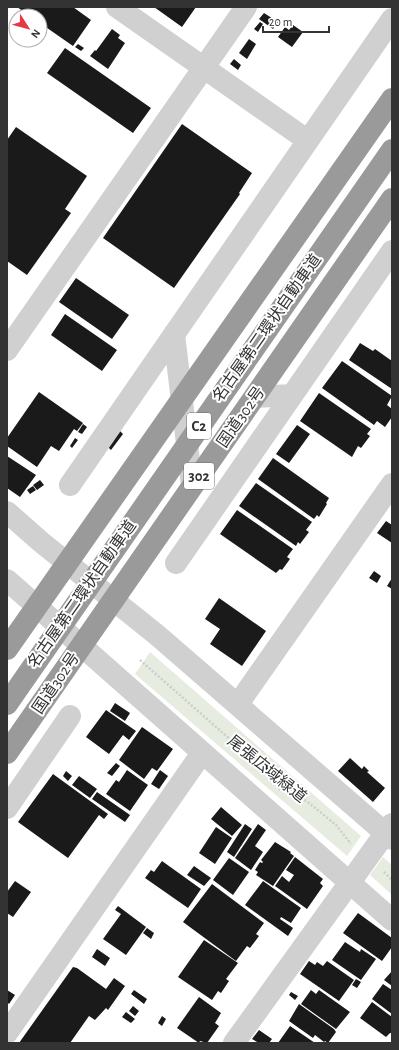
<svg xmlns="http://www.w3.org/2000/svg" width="399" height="1050" font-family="'Alegreya Sans','Noto Sans JP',sans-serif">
  <rect width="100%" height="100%" fill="#fff"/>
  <!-- green -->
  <path fill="#e6ecdf" d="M150,652L361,836L347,856L135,674Z
    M383,857L392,865V895L370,875Z"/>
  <!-- building -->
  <path fill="#1a1a1a" d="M17,7H73L91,20L73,46L40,23V16H30Z
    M154,7H196L182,27Z
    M264,13L278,22L273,29L259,19Z
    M260,22L263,24L258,32L254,29Z
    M293,25L303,32L292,47L278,37L285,27L289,30Z
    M112,29L120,35L118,38L125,43L108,69L90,56L95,50L96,51Z
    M249,39L256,44L247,59L239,53Z
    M78,44L84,48L81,51L75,47Z
    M65,48L151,108L133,133L47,73Z
    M234,59L241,65L238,70L230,64Z
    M182,124L252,173L239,193L240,194L174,288L103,238Z
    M16,127L87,176L65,209L71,213L27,275L7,261V140Z
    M76,278L129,315L112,339L59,302Z
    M65,314L117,350L102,371L51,335Z
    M360,343L373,351L375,349L392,361V389L349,360Z
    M342,361L392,396L387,405L392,409V417L385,427L377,421L374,425L322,388Z
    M39,392L83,423L77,431L74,429L59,451L51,446L37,467L7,446V438Z
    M319,393L371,429L367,434L370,436L361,448L358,446L352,457L300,421Z
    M83,424L87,427L82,434L78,432Z
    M297,425L310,434L289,463L276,454Z
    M120,431L123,434L111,450L108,447Z
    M75,438L78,440L72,448L70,446Z
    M7,456L36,475L20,497L7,488Z
    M273,458L329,498L326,503L327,504L319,517L317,515L314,519L258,479Z
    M40,480L44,485L37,490L33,485Z
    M256,483L312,522L306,530L309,532L300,544L298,542L296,546L239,506Z
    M33,486L36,490L30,494L27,490Z
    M237,510L293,549L287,557L290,559L282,570L280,569L276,573L220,534Z
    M386,521L392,525V543L377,533Z
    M374,571L381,576L377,583L369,578Z
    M392,578V589L387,586Z
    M219,598L266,631L242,666L210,644L220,629L205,619Z
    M115,703L130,713L125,721L110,711Z
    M106,710L136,731L129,740L123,735L109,754L86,737Z
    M142,727L173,749L157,771L152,768L144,779L119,760Z
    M251,751L271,767L265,775L245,758Z
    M350,758L362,769L364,766L369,771L367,772L385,788L373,802L338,771Z
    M116,763L120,766L112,776L107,773Z
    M127,770L148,785L130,811L106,794L116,780L119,782Z
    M160,770L168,776L159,789L151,784Z
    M66,771L72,776L68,781L63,776Z
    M53,774L108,814L104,819L99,815L68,858L18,822Z
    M79,776L97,789L90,798L72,785Z
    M97,792L130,815L125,822L92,799Z
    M221,807L242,825L232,836L211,819Z
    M245,824L252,829L234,857L227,852Z
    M258,824L266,830L255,846L263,852L251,870L235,858Z
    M216,827L232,838L215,864L199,853Z
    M275,842L291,852L290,853L294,856L273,886L256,875L258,872L255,870L260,862L262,863L263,862L261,860Z
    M295,857L323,879L320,883L323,886L307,909L275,886L282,876L289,882L294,875L286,870Z
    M229,858L249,872L233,895L213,880Z
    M162,861L201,889L188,908L145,878L151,870L154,872Z
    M194,866L211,878L204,886L187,875Z
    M15,881L31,892L13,917L7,913V892Z
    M263,881L301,908L291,923L281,917L280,919L293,928L288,936L245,905Z
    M212,884L264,923L256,934L259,936L250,948L247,946L236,961L183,922Z
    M118,906L146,927L126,955L103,939L121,914L115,910Z
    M358,913L392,938V947L382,961L343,933Z
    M147,928L154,933L151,939L143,933Z
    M204,940L238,963L226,979L229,981L221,993L218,991L212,1000L178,977Z
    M345,942L360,952L361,949L376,959L361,980L332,960Z
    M97,949L110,958L105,966L92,957Z
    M309,961L315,965L317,962L323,966L327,961L354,980L339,1001L300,974Z
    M73,967L77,968L106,989L114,978L125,986L108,1010L106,1008L95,1020L89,1016L70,1043H19Z
    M392,971V986L384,980Z
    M356,979L361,982L357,988L352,985Z
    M383,984L392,990V1014L372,999Z
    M7,990L15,995L9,1004L7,1002Z
    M134,990L147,999L144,1004L131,994Z
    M311,990L316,994L319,990L350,1012L336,1029L301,1004Z
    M291,992L298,996L295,1000L289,995Z
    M199,997L221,1013L215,1023L219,1026L207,1043L200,1041L199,1043L177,1028Z
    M372,1002L392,1017V1033H390L386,1037L360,1018Z
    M299,1004L334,1029L336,1032L328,1043L325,1041L324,1042L315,1035L313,1038L289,1021Z
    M133,1006L139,1011L135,1016L129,1011Z
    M126,1012L135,1019L131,1023L122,1017Z
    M162,1016L166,1019L162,1026L158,1023Z
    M290,1026L315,1043H278Z
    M259,1030L272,1039L269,1043H259L252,1039Z"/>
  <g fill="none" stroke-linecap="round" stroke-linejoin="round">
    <!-- path -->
    <path stroke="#cdcdcd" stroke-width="2.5" stroke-dasharray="2 2" stroke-linecap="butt" d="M140,660L282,785L309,803L336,825L351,844
      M279,790L288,778
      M384,872L392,880"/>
    <!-- minor -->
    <path stroke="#d0d0d0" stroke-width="22" d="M117,7L307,140
      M174,334L192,486
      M7,350L246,7
      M255,397L292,395
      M70,485L392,19
      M7,512L41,542L157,635L392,839
      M176,563L392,251
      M7,580L392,920
      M238,704L392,484
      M7,808L70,716
      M7,1033L202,753
      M234,1043L392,824"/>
    <!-- highway -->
    <path stroke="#9a9a9a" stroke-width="22" d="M7,753L392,199"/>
    <!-- highway-bridge -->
    <path stroke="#9a9a9a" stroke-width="22" d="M7,649L392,99
      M7,704L392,150"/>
  </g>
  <g text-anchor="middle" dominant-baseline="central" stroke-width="4" stroke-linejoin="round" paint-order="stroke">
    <!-- shield labels -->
    <g fill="#fff" stroke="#707070" stroke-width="1">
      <rect x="187" y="413" width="24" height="26" rx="3"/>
      <rect x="184" y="463" width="30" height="26" rx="3"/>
    </g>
    <g font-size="15" font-weight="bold" fill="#333">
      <text x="199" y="426">C2</text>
      <text x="199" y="476">302</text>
    </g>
    <!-- street labels -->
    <g font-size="16" fill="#333" stroke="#fff">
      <text transform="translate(267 328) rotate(-55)">名古屋第二環状自動車道</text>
      <text transform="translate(241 417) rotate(-55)">国道302号</text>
      <text transform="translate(82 594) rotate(-55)">名古屋第二環状自動車道</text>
      <text transform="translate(56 683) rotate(-56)">国道302号</text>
      <text transform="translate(267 769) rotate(39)">尾張広域緑道</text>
    </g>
  </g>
  <!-- border -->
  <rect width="399" height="1050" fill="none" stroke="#333333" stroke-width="16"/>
  <!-- north arrow -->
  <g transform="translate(28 28) rotate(126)"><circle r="19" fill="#ffffff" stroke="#adadad"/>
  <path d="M0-3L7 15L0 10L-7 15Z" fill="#e63946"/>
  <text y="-6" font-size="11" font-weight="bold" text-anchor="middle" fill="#333333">N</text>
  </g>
  <!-- scale -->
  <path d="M263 26v6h66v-6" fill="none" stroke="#333333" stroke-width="2"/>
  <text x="269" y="26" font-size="12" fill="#333333" stroke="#ffffff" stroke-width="3" paint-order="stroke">20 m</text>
</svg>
